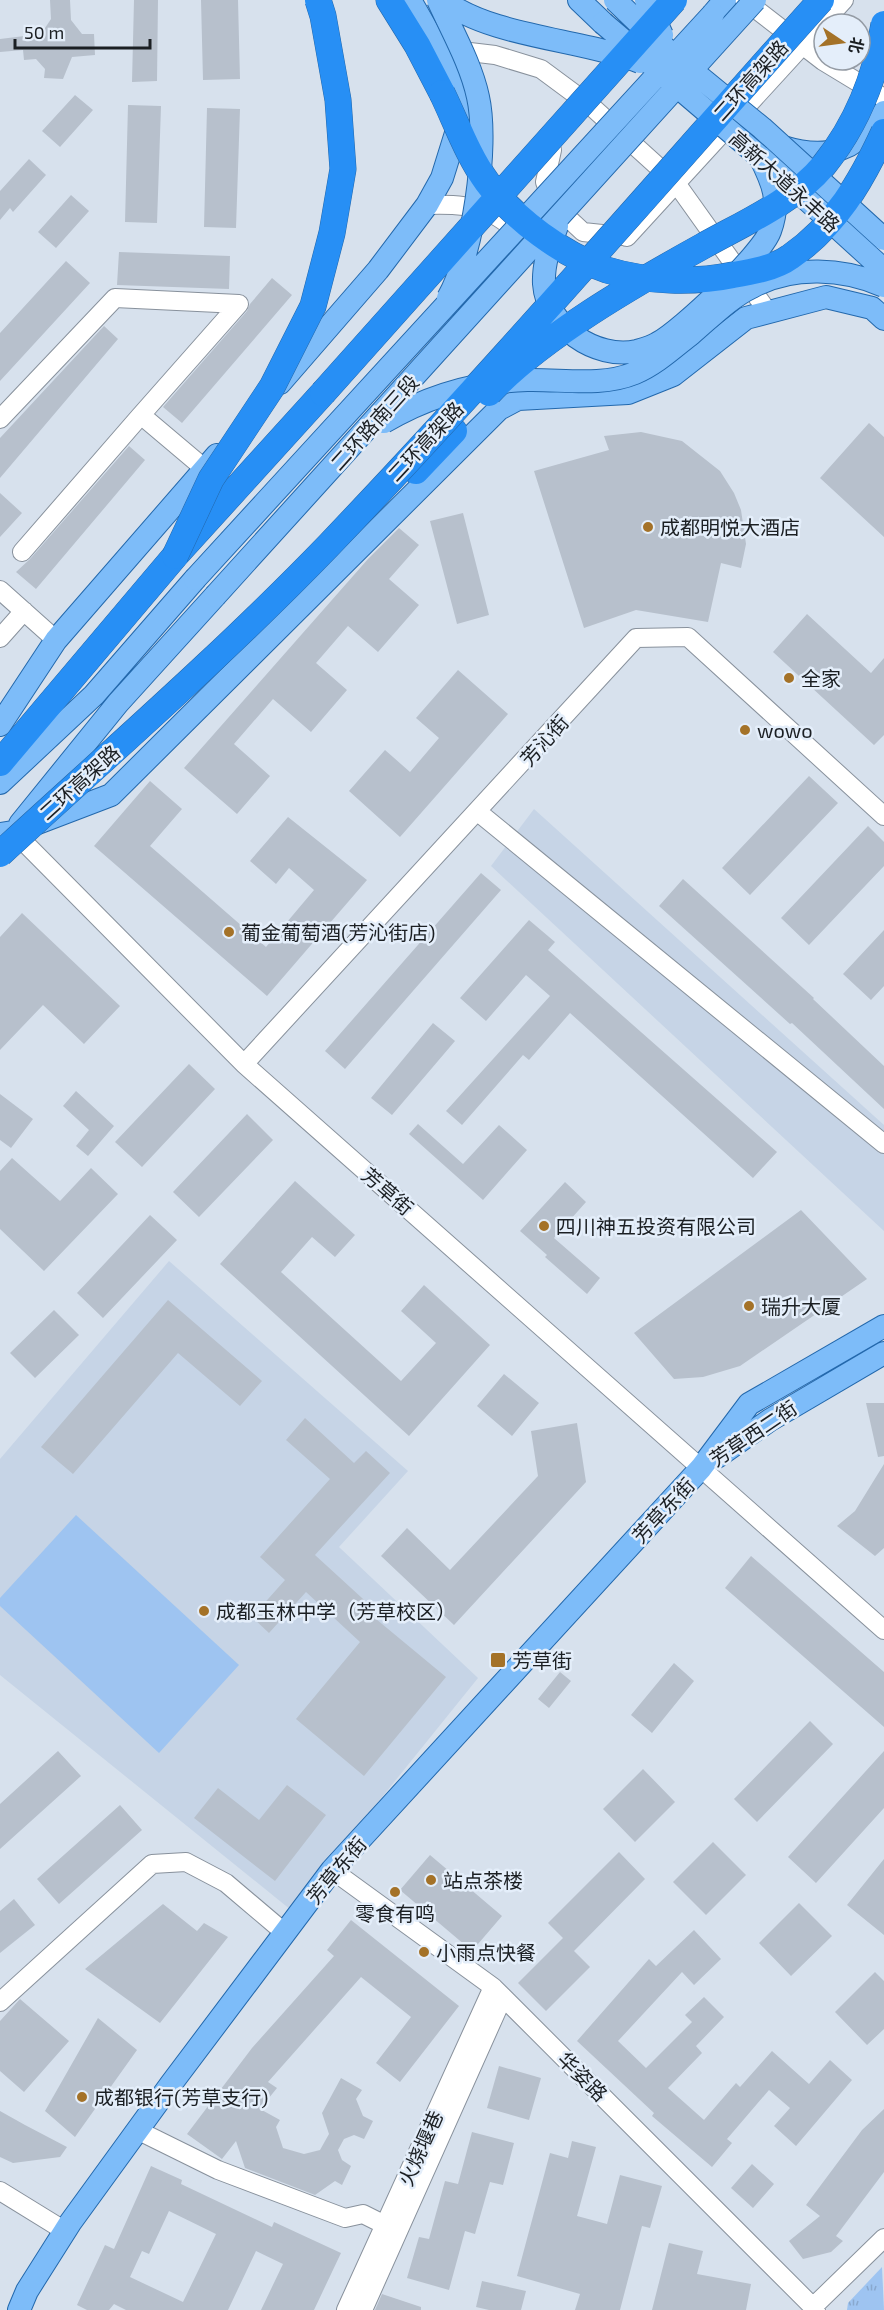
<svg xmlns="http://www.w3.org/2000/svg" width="884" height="2310" font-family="'Exo 2','Noto Sans SC',sans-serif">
  <defs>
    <pattern id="grass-tufts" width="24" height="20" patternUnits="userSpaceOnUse" patternTransform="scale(1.5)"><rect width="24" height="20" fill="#9ec4f1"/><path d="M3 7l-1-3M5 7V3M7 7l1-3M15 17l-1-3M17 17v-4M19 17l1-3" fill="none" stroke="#88a8ce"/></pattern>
  </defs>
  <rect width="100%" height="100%" fill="#d7e1ed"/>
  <!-- built -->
  <path fill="#c6d4e6" d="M534,809L884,1125V1231L491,866Z
    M169,1261L408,1471L339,1547L478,1678L291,1910L0,1675V1459Z"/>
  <!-- grass -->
  <path fill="url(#grass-tufts)" d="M882,2267L884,2310H847L848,2303Z"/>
  <!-- pitch -->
  <path fill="#9ec4f1" d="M76,1515L239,1665L159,1753L0,1606V1598Z"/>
  <!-- building -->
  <path fill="#b7c0cc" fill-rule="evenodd" d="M50,0H70L71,20L82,34H94L95,55L72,57L63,79L44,78L45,69L36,59L24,60L23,50L0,52V39L41,34L51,19Z
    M134,0H158L157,81L132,82Z
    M201,0H238L240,79L203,80Z
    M75,95L93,110L60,147L42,131Z
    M128,105L161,106L157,223L125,222Z
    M207,108L240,109L236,228L204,227Z
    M29,159L46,175L13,212L10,208L0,220V191Z
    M71,195L89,211L56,248L38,232Z
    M119,252L230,256L229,289L117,285Z
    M66,261L90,283L0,381V333Z
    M272,278L292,295L182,423L163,407L247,311L250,304Z
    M104,326L118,339L0,478V438Z
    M869,423L884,437V537L820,478Z
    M641,432L682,441L720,471L734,493L741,510L746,544L741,568L721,563L708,622L636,610L584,628L534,471L609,450L604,436Z
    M129,446L145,460L36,589L16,572L30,559Z
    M0,493L22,513L0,537Z
    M463,513L489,615L457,624L430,521Z
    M399,528L419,545L389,579L419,605L378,652L348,626L316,663L347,690L311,732L273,699L234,744L270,776L237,814L184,768L368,559Z
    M807,614L871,673L884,658V735L874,745L773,652Z
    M458,670L508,714L400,837L349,791L385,750L410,772L439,738L416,718Z
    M809,776L838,803L750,895L722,868Z
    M150,781L182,809L150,846L266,947L314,890L289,868L276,884L250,861L288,817L367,880L267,996L94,846Z
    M868,826L884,842V866L809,945L781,918Z
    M481,873L501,890L345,1069L325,1051Z
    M683,879L814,998L813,999L884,1066V1109L792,1023L790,1024L659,906Z
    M22,913L120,1006L84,1044L43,1005L0,1050V937Z
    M529,920L555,942L548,950L777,1152L753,1178L570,1013L529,1060L523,1055L462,1125L446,1111L550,996L526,975L486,1021L460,998Z
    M884,930V986L871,1000L843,974Z
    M433,1023L455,1041L392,1115L371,1098Z
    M189,1064L215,1089L142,1167L115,1142Z
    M76,1091L114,1126L88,1156L76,1146L89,1130L63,1106Z
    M0,1094L33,1119L11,1148L0,1140Z
    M247,1114L273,1140L199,1217L173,1192Z
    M418,1124L463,1164L499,1125L527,1150L483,1200L409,1134Z
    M12,1158L60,1201L91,1168L118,1194L44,1271L0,1229V1171Z
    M295,1181L355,1235L335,1257L312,1237L281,1272L401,1381L436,1343L401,1311L424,1285L490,1345L409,1436L220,1264Z
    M565,1182L586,1202L554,1238L600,1278L587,1294L545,1257L547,1255L520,1231Z
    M801,1210L867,1279L740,1366L703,1377L674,1379L634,1333Z
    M150,1215L177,1240L103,1318L77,1293Z
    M168,1300L262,1381L240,1406L178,1353L73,1474L41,1447Z
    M54,1310L79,1335L35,1378L10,1353Z
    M504,1374L539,1403L512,1436L477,1406Z
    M866,1403H884V1456L878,1457Z
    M305,1418L354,1463L366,1451L390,1473L315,1555L374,1609L370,1614L446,1677L364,1776L296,1719L360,1642L306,1592L269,1633L252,1617L285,1580L260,1557L330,1479L286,1440Z
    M577,1423L586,1482L454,1625L381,1556L407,1528L450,1570L538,1476L531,1431Z
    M884,1464V1548L875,1556L837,1526L855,1511Z
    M751,1556L884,1672V1727L725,1588Z
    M674,1663L694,1681L652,1733L631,1715Z
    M560,1672L571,1681L549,1708L538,1699Z
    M810,1721L833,1744L757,1822L734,1799Z
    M58,1751L81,1776L0,1849V1804Z
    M884,1751V1808L816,1883L788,1857Z
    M643,1769L675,1802L635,1842L603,1809Z
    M287,1785L326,1815L275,1881L194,1818L218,1788L259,1820Z
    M120,1805L142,1830L59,1904L37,1879Z
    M713,1842L746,1875L706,1915L673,1882Z
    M619,1852L645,1879L574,1951L590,1967L546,2011L518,1983L563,1938L548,1923Z
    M430,1855L502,1916L472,1951L400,1890Z
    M884,1859V1935L847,1905Z
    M14,1899L35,1925L0,1953V1911Z
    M799,1903L832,1936L791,1976L759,1943Z
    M163,1904L197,1931L204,1923L228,1937L160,2023L85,1969Z
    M351,1920L459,2006L400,2082L376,2063L411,2017L361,1977L268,2082L277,2088L260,2109L280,2120L276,2127L283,2148L304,2154L320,2150L329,2134L322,2113L341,2078L362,2090L356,2099L363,2116L373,2121L364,2139L354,2135L344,2139L338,2150L342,2160L351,2166L342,2185L335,2181L315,2195L245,2168L236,2141L222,2159L187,2134L252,2048L334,1956L327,1950Z
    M694,1930L721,1959L694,1985L682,1972L618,2041L646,2068L692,2022L685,2015L704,1997L724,2017L696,2046L702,2053L668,2088L704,2120L736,2083L740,2087L772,2051L809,2084L830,2060L852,2080L796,2146L774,2126L790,2108L769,2090L727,2139L732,2143L712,2167L652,2116L654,2113L577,2041L649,1959L656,1966Z
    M875,1972L884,1981V2029L867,2045L835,2012Z
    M20,1999L69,2041L24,2092L0,2071V2021Z
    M98,2018L137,2050L75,2137L45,2111Z
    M499,2066L541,2078L529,2120L487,2108Z
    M884,2109V2172L836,2236L843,2241L831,2252L803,2259L789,2241L820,2216L806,2205L862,2130Z
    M0,2111L25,2125L67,2147L60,2157L13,2163L0,2157Z
    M472,2132L514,2143L503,2185L490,2182L475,2234L465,2231L449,2290L407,2278L419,2237L429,2239L445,2181L458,2184Z
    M572,2141L596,2147L577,2216L607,2224L620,2175L662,2186L650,2228L642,2226L620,2310H575L580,2294L517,2276L550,2153L568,2158Z
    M752,2164L774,2184L753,2208L731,2188Z
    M151,2166L182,2180L181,2184L272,2227L274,2222L341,2253L314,2310H261L283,2264L256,2251L228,2310H126L114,2304L109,2310H87L77,2305L105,2245L114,2249ZM169,2211L216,2234L183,2302L130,2277L142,2251L149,2254Z
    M669,2243L703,2251L697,2274L751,2284L746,2310H652Z
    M482,2281L526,2291L521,2310H489L476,2307Z
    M382,2294L421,2307V2310H375Z"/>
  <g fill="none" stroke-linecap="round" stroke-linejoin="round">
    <!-- minor casing -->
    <g stroke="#88919c" stroke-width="20">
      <path id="minor" d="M744,0L823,61L884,98
        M453,50L495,55L541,69L591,106L676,183L768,312
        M552,150L545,182L554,205L583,232L621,236
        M427,205C485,203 503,213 540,257
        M627,237L844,0
        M0,419L115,298L239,304L141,415L205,469
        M22,552L141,415
        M0,590L56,640
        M0,638L24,611
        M478,812L884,1144
        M14,832L244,1064L884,1630
        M244,1064L636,638L688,637L884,816
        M332,1870L493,1987L816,2310
        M0,2002L152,1864L186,1862L226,1883L285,1933
        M137,2130L218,2170L345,2218L363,2214L385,2225
        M0,2191L65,2231
        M814,2306L884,2238
        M346,2310L493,1987
        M363,2310L503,1997"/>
    </g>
    <!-- major casing -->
    <g stroke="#2368ac" stroke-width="24">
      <path id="major" d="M579,0L603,23
        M713,14L725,0
        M783,147C829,161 857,150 884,112
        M280,383L378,270L427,205L442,178L461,117L451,72L410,0
        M0,725L56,640L217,455
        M0,783L94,695L195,579
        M20,824L118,703L215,596
        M0,834L14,832L111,795L499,409L518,399L628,393L673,375L746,318L826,297L872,308L884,319
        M717,1457L770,1420L884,1353
        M19,2310L27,2291L70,2223L171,2084L332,1870L701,1468L749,1404L884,1326"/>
    </g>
    <!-- highway casing -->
    <g stroke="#2368ac" stroke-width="27">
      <path id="highway" d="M389,0L417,45L442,93
        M416,471L454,431
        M0,763L175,556L323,393"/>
    </g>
    <!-- minor -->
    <use href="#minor" stroke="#fff" stroke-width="18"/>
    <!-- major -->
    <use href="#major" stroke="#7dbcf9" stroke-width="22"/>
    <!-- highway -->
    <use href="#highway" stroke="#278ff5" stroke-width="26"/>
    <!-- major-bridge casing -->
    <g stroke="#2368ac" stroke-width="24" stroke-linecap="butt">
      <path id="major-bridge" d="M438,0C452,31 471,64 478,97C489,146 473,255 448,298
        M443,0C491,37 581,39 640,62
        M615,0L668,51L762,128L884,239
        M646,0L662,35
        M603,23L760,157L884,270
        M557,226C550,245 543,264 544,284C547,326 595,360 637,351C644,349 652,347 658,343C681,331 762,254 770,231C781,201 773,183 760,157
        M384,422C428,396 476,382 527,380C562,379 601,387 635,373C656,364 673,348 691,334C710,318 729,298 752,287C792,265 844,268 884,286
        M195,579L713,14
        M215,596L755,0"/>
    </g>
    <!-- highway-bridge casing -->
    <g stroke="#2368ac" stroke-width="27" stroke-linecap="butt">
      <path id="highway-bridge" d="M442,93C456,122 468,156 487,182C515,220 563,255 607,270C645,282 695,283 733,275C751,272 775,268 790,257C836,225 861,182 884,132
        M323,393L674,0
        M489,393C540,338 636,283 703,246C744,223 793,202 824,165C857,124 876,76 884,24
        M175,556L211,479L272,387L313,306L332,233L343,169L338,100L323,16L318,0
        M0,854C111,752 225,653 330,544C499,367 658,182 821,0"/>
    </g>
    <!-- major-bridge -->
    <use href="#major-bridge" stroke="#7dbcf9" stroke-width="22"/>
    <!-- highway-bridge -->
    <use href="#highway-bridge" stroke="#278ff5" stroke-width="26"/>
  </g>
  <!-- markers -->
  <g fill="#a47228" stroke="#e4eefa" stroke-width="2">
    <circle cx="648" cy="527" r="6"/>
    <circle cx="789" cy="678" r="6"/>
    <circle cx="745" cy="730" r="6"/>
    <circle cx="229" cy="932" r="6"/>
    <circle cx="544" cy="1226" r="6"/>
    <circle cx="749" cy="1306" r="6"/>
    <circle cx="204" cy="1611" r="6"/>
    <rect x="490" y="1652" width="16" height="16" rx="3"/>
    <circle cx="431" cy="1880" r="6"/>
    <circle cx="395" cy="1892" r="6"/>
    <circle cx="424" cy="1952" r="6"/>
    <circle cx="82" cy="2097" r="6"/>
  </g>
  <g text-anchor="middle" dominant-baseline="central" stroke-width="5" stroke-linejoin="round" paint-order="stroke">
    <!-- street labels -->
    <g font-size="20" fill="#1b1f23" stroke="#e4eefa">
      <text transform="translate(750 80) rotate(-48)">二环高架路</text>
      <text transform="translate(785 181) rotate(42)">高新大道永丰路</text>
      <text transform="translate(374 422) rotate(-48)">二环路南三段</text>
      <text transform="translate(425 441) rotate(-47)">二环高架路</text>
      <text transform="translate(544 740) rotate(-48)">芳沁街</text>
      <text transform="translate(79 782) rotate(-42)">二环高架路</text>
      <text transform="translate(388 1191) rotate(41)">芳草街</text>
      <text transform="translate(753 1433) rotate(-34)">芳草西二街</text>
      <text transform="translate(663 1510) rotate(-47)">芳草东街</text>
      <text transform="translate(336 1870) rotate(-50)">芳草东街</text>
      <text transform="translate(583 2076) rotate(45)">华姿路</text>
      <text transform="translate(420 2148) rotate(-66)">火烧堰巷</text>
    </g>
    <!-- poi labels -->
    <g font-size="20" fill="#1b1f23" stroke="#e4eefa" text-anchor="start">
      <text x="660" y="527">成都明悦大酒店</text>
      <text x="801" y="678">全家</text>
      <text x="757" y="730">wowo</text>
      <text x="241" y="932">葡金葡萄酒(芳沁街店)</text>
      <text x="556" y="1226">四川神五投资有限公司</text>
      <text x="761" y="1306">瑞升大厦</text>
      <text x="216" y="1611">成都玉林中学（芳草校区）</text>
      <text x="512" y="1660">芳草街</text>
      <text x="443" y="1880">站点茶楼</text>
      <text x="395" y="1913" text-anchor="middle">零食有鸣</text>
      <text x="436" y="1952">小雨点快餐</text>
      <text x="94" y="2097">成都银行(芳草支行)</text>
    </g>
  </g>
  <!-- north arrow -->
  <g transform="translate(842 42) rotate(103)"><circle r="28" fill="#e4eefa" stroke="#949ba4" stroke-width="1.5"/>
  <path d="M0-4.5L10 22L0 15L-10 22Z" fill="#a47228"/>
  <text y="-9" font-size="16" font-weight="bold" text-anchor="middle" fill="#1b1f23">北</text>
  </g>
  <!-- scale -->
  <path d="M15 39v9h135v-9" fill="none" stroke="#1b1f23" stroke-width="3"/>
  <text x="24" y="39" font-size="18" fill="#1b1f23" stroke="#e4eefa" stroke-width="4.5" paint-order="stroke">50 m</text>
</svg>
